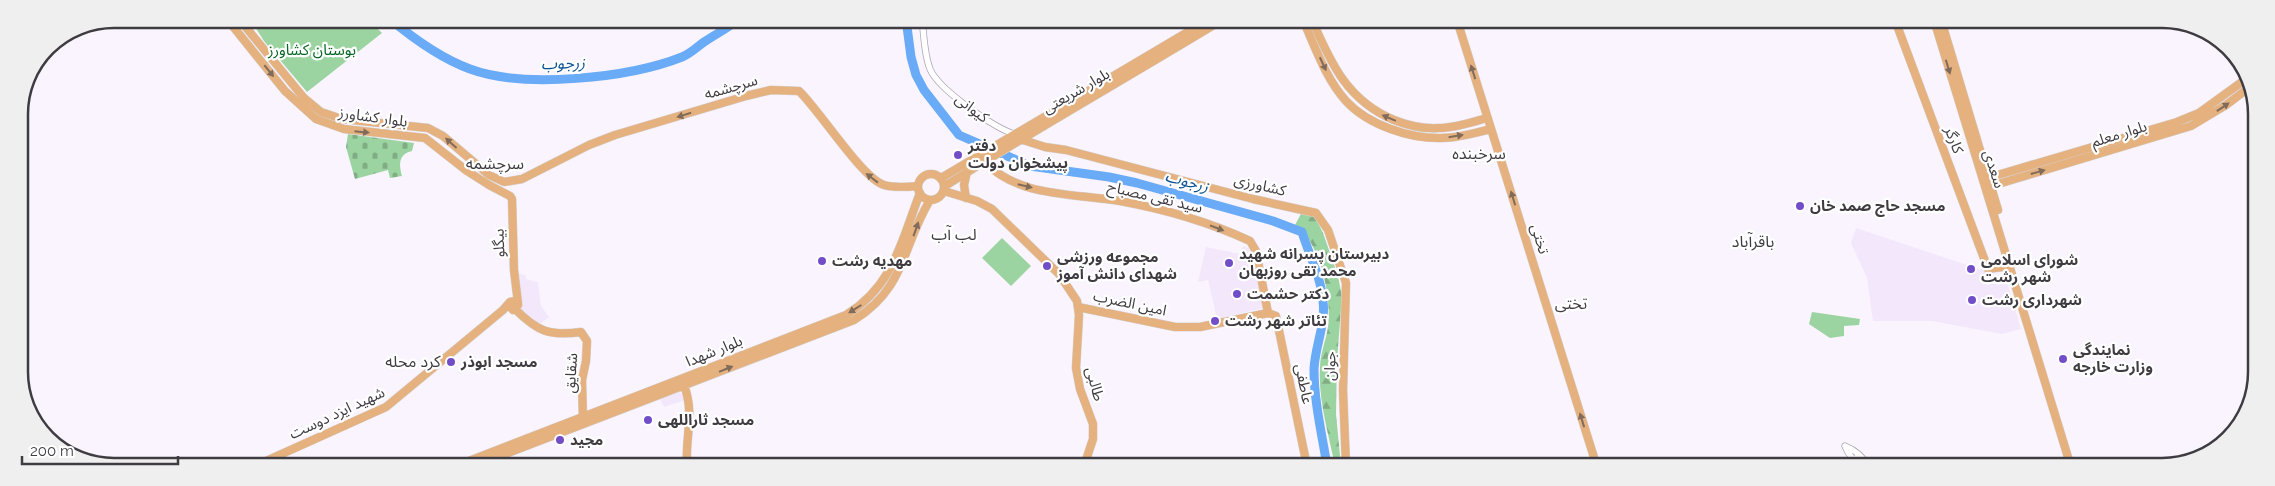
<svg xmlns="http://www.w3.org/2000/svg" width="2275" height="486" font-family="Raleway,'Noto Sans Arabic',sans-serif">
  <defs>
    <pattern id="forest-firs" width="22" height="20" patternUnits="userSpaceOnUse" patternTransform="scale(1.25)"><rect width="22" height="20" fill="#9bd4a0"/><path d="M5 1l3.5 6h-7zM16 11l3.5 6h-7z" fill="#80ad84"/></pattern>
    <pattern id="cemetery-stones" width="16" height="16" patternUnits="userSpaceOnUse" patternTransform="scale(1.25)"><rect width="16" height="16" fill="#9bd4a0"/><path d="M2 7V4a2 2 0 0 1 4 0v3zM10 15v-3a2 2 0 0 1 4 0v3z" fill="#80ad84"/></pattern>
  </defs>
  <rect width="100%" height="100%" fill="#faf4ff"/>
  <!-- built -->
  <path fill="#f3e7fb" d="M1856,228L2006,278L2021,329L2002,334L1932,321H1873L1867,278L1851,243Z
    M1243,246L1253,250L1264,308L1217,319L1208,280L1198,282L1206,247L1240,254Z
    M519,274L526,275V279L538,282L541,306L549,317L540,324L521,309Z
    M680,392L685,400L664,407L660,399Z"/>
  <!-- forest -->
  <path fill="url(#forest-firs)" d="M1303,210L1314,215L1323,233L1338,276L1342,297L1337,360L1336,414L1341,466H1335C1329,435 1318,400 1320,368C1320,354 1326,340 1328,327C1332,298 1320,241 1295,225Z"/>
  <!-- cemetery -->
  <path fill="url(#cemetery-stones)" d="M348,134L414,143L412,151C398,154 399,165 402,176L390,178L388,170L355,179L346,147Z"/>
  <!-- park -->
  <path fill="#9bd4a0" d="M250,19H368L382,33L307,92L264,41Z
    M1002,238L1031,266L1011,286L982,258Z
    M1812,312L1860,319L1859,325L1844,326V336L1830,338L1809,324Z"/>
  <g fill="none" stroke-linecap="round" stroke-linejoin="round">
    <!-- river -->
    <path stroke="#69abf6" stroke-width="9" d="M390,19C414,39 440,58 470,69C524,89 629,78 682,57C690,54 697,47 704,42C716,34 728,28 739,19
      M906,19L911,57L916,75L924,90L959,135L1030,166L1109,177L1137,183L1273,221L1302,232C1309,255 1321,277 1323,301C1326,324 1315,346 1314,369C1314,402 1322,434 1327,466"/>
    <!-- minor casing -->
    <g stroke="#afa8b5" stroke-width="7">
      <path id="minor" d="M922,19C924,35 924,54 930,69C938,89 993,127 1014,134
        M1845,446C1855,450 1864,458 1869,467
        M1845,446C1848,454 1856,465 1865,467
        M1848,467L1856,458"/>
    </g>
    <!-- major casing -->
    <g stroke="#d5d4d5" stroke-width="9">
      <path id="major" d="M227,19L285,91L316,119L344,129L425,138L467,171L489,185L510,196L512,199L514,270L518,303
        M239,19L304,98L321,112L342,119L428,128L443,136L489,175L504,182L522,179L589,145L615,135L746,96L771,90L799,91C820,111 862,178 884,185C894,188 907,187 918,186
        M1303,20C1315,47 1326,79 1346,101C1368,125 1410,139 1442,138C1458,138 1475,133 1491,129
        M1312,20C1331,64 1348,101 1394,120C1409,126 1423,129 1439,128C1455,128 1472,122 1487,118
        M1457,20L1597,467
        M1895,20L1988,269L2010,266
        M1934,20L2071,467
        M1941,20L1998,210
        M1020,139L1045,147L1066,150L1253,199L1316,213L1328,230L1346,283L1343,390L1346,466
        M984,161C1018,198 1074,193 1120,201C1164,209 1209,222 1250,241L1256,251L1268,313
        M918 187a13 13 0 1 1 26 0a13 13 0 1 1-26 0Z
        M941,178L1208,20
        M1984,179L2177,122L2199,113L2246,79
        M945,186C1036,129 1130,76 1222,20
        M1988,187L2191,126L2226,105L2250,87
        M944,191L977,201L992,209L1059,274L1077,301L1079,315L1076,368L1080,389L1093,424V439L1084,466
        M966,198L964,185L967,172
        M1078,307L1175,327H1200L1268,313
        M515,309C538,332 549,336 581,332L587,341L586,361L582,380L583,421
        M1268,313L1276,316L1307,466
        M684,385C695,414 685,437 687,466
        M255,466L386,407L503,310L510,302L515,301L518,305L513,310L509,305
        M456,466L846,315C894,285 901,242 920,193
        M474,466L854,320C906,288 902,246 930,200"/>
    </g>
    <!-- minor -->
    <use href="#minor" stroke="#fff" stroke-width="5.5"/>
    <!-- major -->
    <use href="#major" stroke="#e5b17f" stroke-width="8"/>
  </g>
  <!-- one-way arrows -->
  <defs><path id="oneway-solid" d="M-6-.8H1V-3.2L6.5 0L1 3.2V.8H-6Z" transform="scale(1.25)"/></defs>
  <g fill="#816b5a">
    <use href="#oneway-solid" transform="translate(1323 64) rotate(65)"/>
    <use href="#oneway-solid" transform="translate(1948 67) rotate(73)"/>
    <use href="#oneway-solid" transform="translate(269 71) rotate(51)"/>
    <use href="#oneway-solid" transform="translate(1473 72) rotate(-108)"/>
    <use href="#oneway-solid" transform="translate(2223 107) rotate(-34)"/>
    <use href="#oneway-solid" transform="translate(684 115) rotate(162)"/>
    <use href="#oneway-solid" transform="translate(1389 118) rotate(-157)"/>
    <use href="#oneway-solid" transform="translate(362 132) rotate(6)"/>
    <use href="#oneway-solid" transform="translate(1456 136) rotate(-9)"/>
    <use href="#oneway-solid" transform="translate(451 143) rotate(-138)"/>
    <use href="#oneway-solid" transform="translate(2038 172) rotate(-16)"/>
    <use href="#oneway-solid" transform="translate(872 178) rotate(-142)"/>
    <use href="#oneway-solid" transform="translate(1025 186) rotate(13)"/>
    <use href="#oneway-solid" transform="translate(1513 198) rotate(-107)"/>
    <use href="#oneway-solid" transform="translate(1217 228) rotate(21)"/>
    <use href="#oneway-solid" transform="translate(916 229) rotate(-70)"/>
    <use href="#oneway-solid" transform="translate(855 309) rotate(148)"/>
    <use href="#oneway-solid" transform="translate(726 369) rotate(-22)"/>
    <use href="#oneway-solid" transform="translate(1582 420) rotate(-107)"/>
  </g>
  <!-- markers -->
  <g fill="#714ec8" stroke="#fff" stroke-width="2">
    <circle cx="958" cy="155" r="5"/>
    <circle cx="1800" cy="206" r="5"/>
    <circle cx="822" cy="261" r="5"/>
    <circle cx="1229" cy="263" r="5"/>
    <circle cx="1047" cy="266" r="5"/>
    <circle cx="1971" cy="269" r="5"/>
    <circle cx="1237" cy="294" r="5"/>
    <circle cx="1972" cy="300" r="5"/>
    <circle cx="1215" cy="321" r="5"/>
    <circle cx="2063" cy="359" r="5"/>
    <circle cx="451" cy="362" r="5"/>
    <circle cx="648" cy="420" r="5"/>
    <circle cx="560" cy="440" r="5"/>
  </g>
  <g text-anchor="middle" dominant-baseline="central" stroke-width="4.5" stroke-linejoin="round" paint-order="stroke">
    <!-- park labels -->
    <g font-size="15" fill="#076423" stroke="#fff">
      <text x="312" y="50">بوستان کشاورز</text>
    </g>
    <!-- street labels -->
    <g font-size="15" fill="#3e3c41" stroke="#fff">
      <text transform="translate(731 87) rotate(-16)">سرچشمه</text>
      <text transform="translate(1076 91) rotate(-30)">بلوار شریعتی</text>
      <text transform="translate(972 108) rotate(37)">کیوانی</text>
      <text transform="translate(373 117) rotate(8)">بلوار کشاورز</text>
      <text transform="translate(2119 134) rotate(-17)">بلوار معلم</text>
      <text transform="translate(1954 140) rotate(70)">کارگر</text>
      <text transform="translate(1994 169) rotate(72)">سعدی</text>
      <text transform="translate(1260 185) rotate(13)">کشاورزی</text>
      <text transform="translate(1155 197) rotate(13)">سید تقی مصباح</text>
      <text transform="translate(1540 239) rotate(73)">تختی</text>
      <text transform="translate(499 243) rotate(-92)">بیگلو</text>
      <text transform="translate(1130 303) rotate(12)">امین الضرب</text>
      <text transform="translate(714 351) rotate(-22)">بلوار شهدا</text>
      <text transform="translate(1330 366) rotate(-88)">جوان</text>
      <text transform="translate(571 373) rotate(-86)">شقایق</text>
      <text transform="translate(1095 384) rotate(75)">طالبی</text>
      <text transform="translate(1304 384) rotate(79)">عاطفی</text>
      <text transform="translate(337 413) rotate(-25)">شهید ایزد دوست</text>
    </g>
    <!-- poi labels -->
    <g font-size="15" font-weight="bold" fill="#3e3c41" stroke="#fff" text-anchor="start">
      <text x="968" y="146">دفتر<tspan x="968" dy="17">پیشخوان دولت</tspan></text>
      <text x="1810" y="206">مسجد حاج صمد خان</text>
      <text x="1239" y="254">دبیرستان پسرانه شهید<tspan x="1239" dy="17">محمد تقی روزبهان</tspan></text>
      <text x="1057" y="257">مجموعه ورزشی<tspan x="1057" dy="17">شهدای دانش آموز</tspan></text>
      <text x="1981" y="260">شورای اسلامی<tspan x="1981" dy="17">شهر رشت</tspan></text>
      <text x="832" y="261">مهدیه رشت</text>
      <text x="1247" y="294">دکتر حشمت</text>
      <text x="1982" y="300">شهرداری رشت</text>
      <text x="1225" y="321">تئاتر شهر رشت</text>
      <text x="2073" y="350">نمایندگی<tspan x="2073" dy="17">وزارت خارجه</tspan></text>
      <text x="461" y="362">مسجد ابوذر</text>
      <text x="658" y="420">مسجد ثاراللهی</text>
      <text x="570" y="440">مجید</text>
    </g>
    <!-- water labels -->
    <g font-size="16" font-style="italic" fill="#065093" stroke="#fff">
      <text transform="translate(563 63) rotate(-2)">زرجوب</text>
      <text transform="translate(1187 181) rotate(15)">زرجوب</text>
    </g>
    <!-- neighbourhood labels -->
    <g font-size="16" fill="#3e3c41" stroke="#fff">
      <text x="1479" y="153">سرخبنده</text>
      <text x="495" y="163">سرچشمه</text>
      <text x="954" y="234">لب آب</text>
      <text x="1753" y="241">باقرآباد</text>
      <text x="1571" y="303">تختی</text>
      <text x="413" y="361">کرد محله</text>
    </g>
  </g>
  <!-- crop -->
  <path d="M0 0H2275V486H0ZM114 28H2162A86 86 0 0 1 2248 114V372A86 86 0 0 1 2162 458H114A86 86 0 0 1 28 372V114A86 86 0 0 1 114 28Z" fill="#f0eff0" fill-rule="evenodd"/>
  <path fill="none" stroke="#3e3c41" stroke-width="2.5" d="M114 28H2162A86 86 0 0 1 2248 114V372A86 86 0 0 1 2162 458H114A86 86 0 0 1 28 372V114A86 86 0 0 1 114 28Z"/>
  <!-- scale -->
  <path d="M22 456v8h156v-8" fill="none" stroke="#3e3c41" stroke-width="2.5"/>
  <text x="30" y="456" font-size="15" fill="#3e3c41" stroke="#ffffff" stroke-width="4" paint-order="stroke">200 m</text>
</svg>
